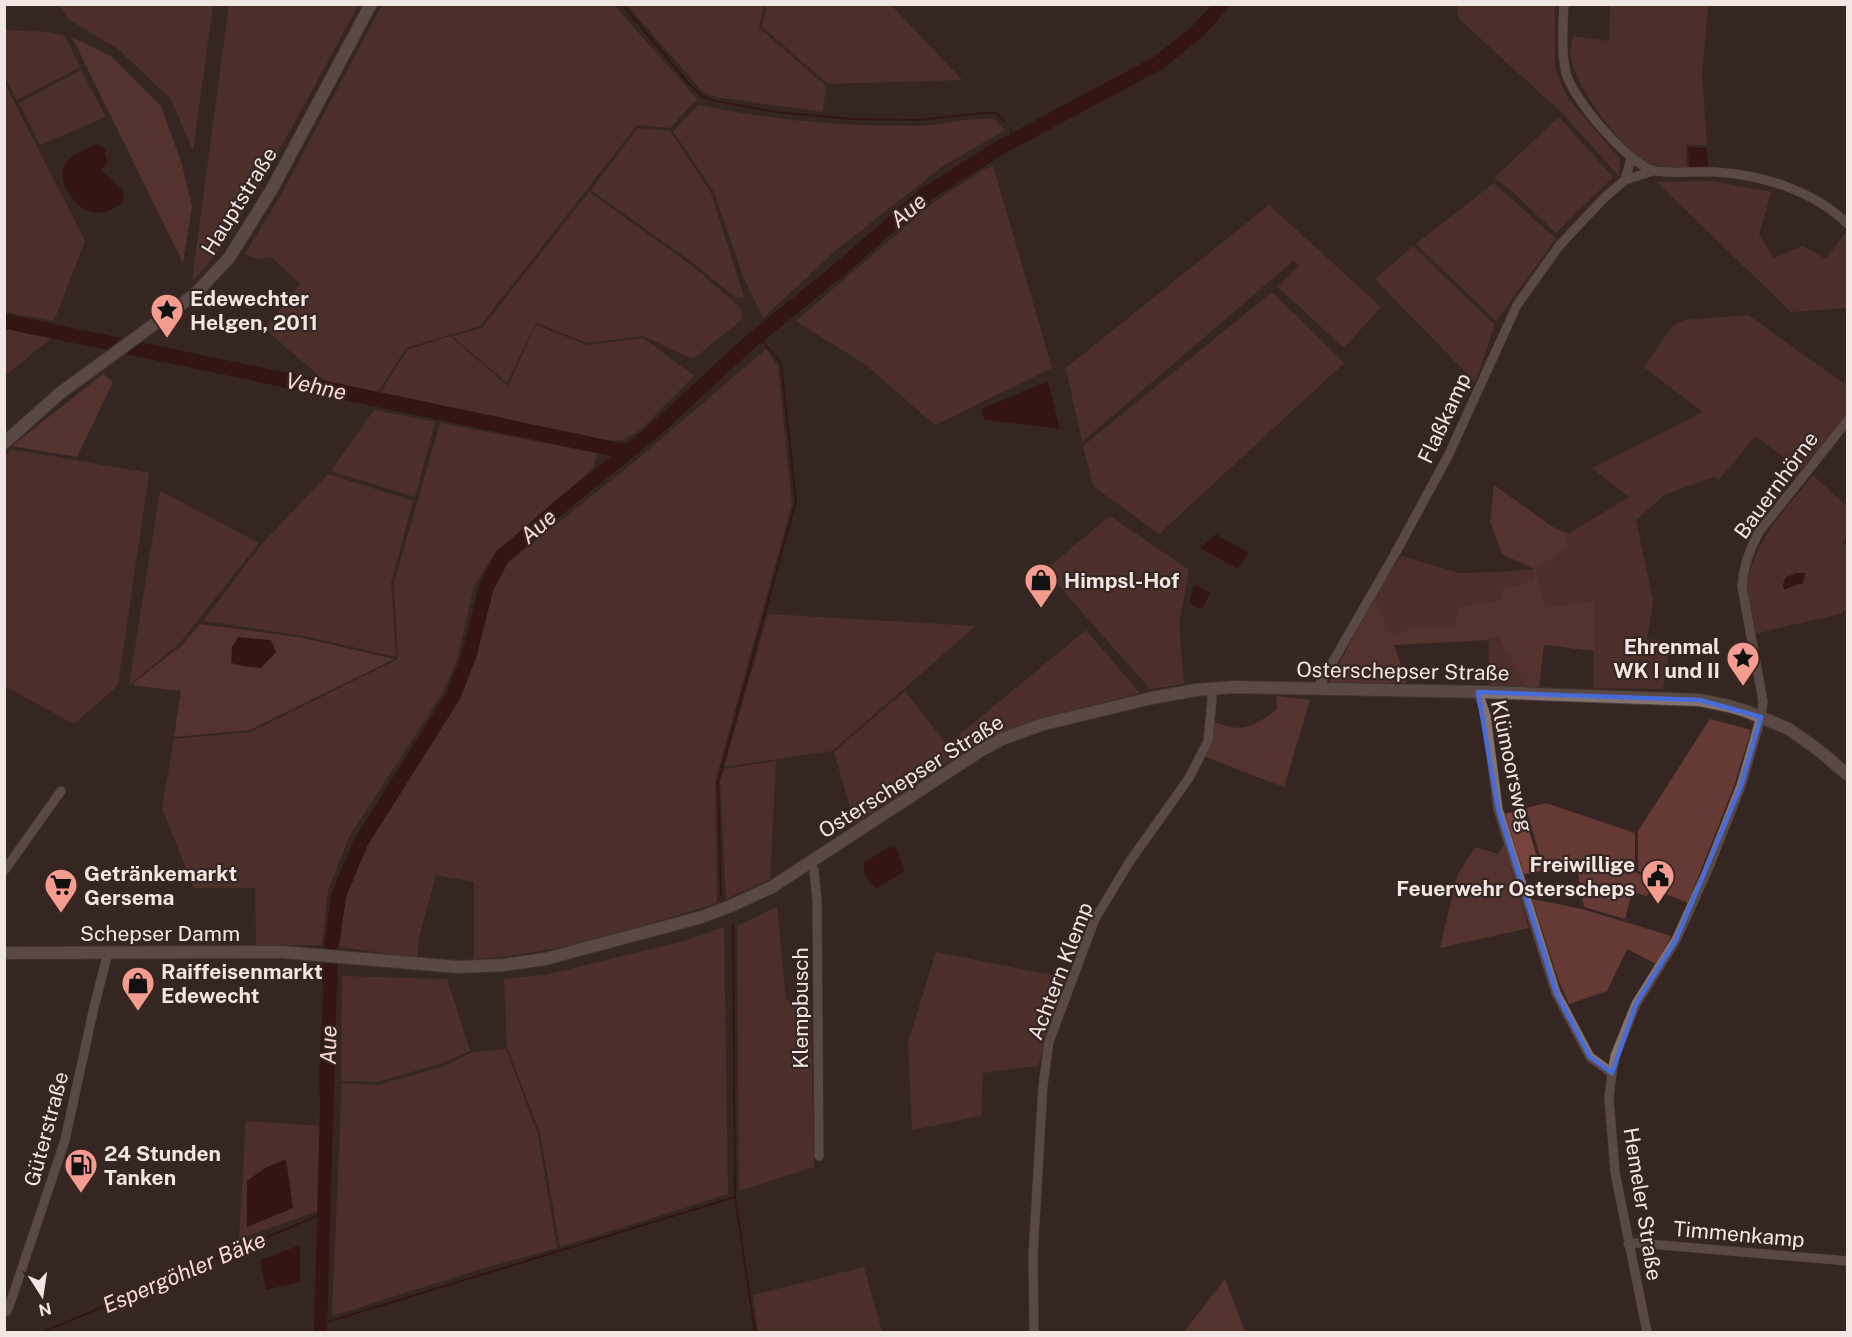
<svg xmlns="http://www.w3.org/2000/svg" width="1852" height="1337" font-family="'Public Sans',sans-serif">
  <rect width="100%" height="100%" fill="#362623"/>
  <!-- green -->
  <path fill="#663a34" d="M767,4L891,5L962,80L828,84L762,27Z
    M59,5H213L193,151L171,99L118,49L68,19Z
    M229,5H358C327,63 296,121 263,178C241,215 223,251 192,281Z
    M382,5H614L697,99L670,128L637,125L480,326L406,348L376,395L324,380L265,329L300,284L272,257L258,259L245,254L282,193Z
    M627,5H764L759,28L826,86L823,112L716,97L703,92Z
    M1457,5H1555V68L1567,97L1620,159L1619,176L1562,113L1458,18Z
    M1610,5H1708L1702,73L1707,145H1686L1687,169C1670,167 1651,167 1638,156C1613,137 1578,89 1571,58C1569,52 1572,43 1573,36L1609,41Z
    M4,30L49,32L65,36L80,67L17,100L5,77Z
    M81,70L106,117L40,145L19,103Z
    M4,82L85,241L54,321L5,312Z
    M699,105C770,120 845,127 917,126C943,125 968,117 994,119L1005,130L943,166L835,251L763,318L743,276L714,192L673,131Z
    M1559,117L1613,177L1556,233L1513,192L1494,178Z
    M638,128L670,131L711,193L744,297L736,298L692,262L591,190Z
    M993,166L1052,368L935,425L866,365L796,321L933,203L985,169Z
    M1713,181L1771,192L1759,235L1774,258L1803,246L1826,259L1845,233L1848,236L1847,308L1791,312L1657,182Z
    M1494,183L1556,239L1496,321L1416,244Z
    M589,192L691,265L738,305L742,312L741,320L693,359L643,336L587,343L536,323L507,383L452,336L482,328Z
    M1269,205L1381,307L1344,348L1278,287L1300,265L1293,261L1082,442L1066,368Z
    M1413,246L1495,325L1475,382L1375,279Z
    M1272,292L1344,363L1159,534L1093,486L1083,446Z
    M1748,315L1847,386V416L1801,470L1755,436L1719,480L1713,477L1664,495L1636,520L1653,601L1647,639L1670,642L1663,689L1593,688L1594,601L1546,607L1534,571L1533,582L1503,600L1458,607L1454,628H1410L1399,633H1390L1374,598L1401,556L1460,573L1497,572L1534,569L1567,548L1568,534L1629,497L1592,468L1703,412L1644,367L1671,328L1676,324L1685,320Z
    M5,324L55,335L5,376L4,324Z
    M536,325L587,345L643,338L694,376L640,430L622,440L600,441L379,395L407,350L450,336L508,386Z
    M766,349L778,366L792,504L715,782L717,903C639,927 555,955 474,959V882L436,875L419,937L417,958L339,947L346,895L367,844L458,702L475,658L494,588L508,563L639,458Z
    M374,410L435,422L415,497L331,471Z
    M440,423L597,453L593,469L495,552L474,586L457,660L443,692L349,837L328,890L322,945H256L255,888H194L162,808L174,739L250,732L398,659L394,583Z
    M11,449L149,473L118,685L74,724L5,686L4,458Z
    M328,474L413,501L391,583L396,657L304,636L203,621L262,544Z
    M1813,475L1847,507V535L1843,542L1847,547V610L1839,614L1754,634C1751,619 1745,599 1747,584C1754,540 1787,508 1813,475Z
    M160,491L259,543L179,644L129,685Z
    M1110,516L1189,570L1179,624L1184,684L1150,689L1045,570Z
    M768,614L976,626L832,751L724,767Z
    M1086,630L1140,693C1089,707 1035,717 987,741C941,764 898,794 855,824L834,752L905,691L947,745Z
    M1500,637L1526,687L1491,686L1488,680L1489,640Z
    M1710,719L1751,730L1734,786L1688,903L1653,889L1655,882L1638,871V831Z
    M776,761L770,879L726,899L720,782L724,769Z
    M1546,803L1635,833V872L1653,882L1647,896L1632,892L1625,919L1584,907L1576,863L1544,870L1526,808Z
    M1532,899L1582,909L1671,936L1656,964L1627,949L1607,991L1569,1004L1558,979Z
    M777,907L786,999L811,1013L814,1167L739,1191L737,926Z
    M724,927L728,1194L560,1247L540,1133L507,1047L504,979L545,975L684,941Z
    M936,952L1066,978L1038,1066L983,1073L981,1116L912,1130L908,1042Z
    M342,976L447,979L470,1051L442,1063L378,1082L341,1081Z
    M506,1049L538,1135L557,1248L484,1268L332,1316L342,1083L378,1085L444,1066L473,1052Z
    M246,1121L320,1126L318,1211L239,1239Z
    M864,1267L882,1332H758L753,1295Z"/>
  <!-- forest -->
  <path fill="#78433c" d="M72,37L112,57L161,106L182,164L192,206L183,263Z
    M103,374L113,382L77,457L12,446Z
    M1494,485L1553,527L1568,534L1567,548L1535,569L1546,607L1594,601V651L1544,645L1539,687H1526L1499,637L1489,640L1394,645L1407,681L1405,684L1329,683L1374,598L1390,633H1399L1410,628H1454L1458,607L1502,600L1503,588L1533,582L1534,569L1502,554L1490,521Z
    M200,624L303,638L394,659L250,730L174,737L181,691L131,685L181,646Z
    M1276,696L1310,700L1284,787L1203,756L1210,741L1215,722C1242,734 1255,726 1277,709Z
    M1523,809L1541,871L1524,874L1505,814Z
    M1504,844L1529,928L1440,948L1457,876L1475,847L1498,854Z
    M1225,1279L1245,1332H1184Z"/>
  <!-- water -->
  <path fill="#300302" d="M97,144L106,149L105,156L108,161L102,170L124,191L123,202C114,210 100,216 88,211C74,205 55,180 65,164C71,154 87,149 97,144Z
    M1688,147L1707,148L1708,169H1689Z
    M1048,381L1060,429L984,420L981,409Z
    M1216,534L1249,553L1238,569L1200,548Z
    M1797,573H1805L1803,584H1798L1784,590L1783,584L1786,577Z
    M1197,585L1210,593L1203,608L1199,609L1192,605L1189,601L1193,587Z
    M238,637L271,640L276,652L261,668L242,666L231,663L232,647Z
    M896,847L905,871L876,889C868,880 862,874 864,862L888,848Z
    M325,964H334V973L337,980L327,1332H314L320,1104L319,1076Z
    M286,1159L293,1208L247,1227V1181L265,1168Z
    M300,1245V1282L266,1290L260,1260Z"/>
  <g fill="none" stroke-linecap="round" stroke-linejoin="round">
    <!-- stream -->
    <path stroke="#300302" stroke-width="2" d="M622,4L688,83L702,96L715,101L776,112L851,119L919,120L981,113H996L1005,122
      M1010,129L1017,138
      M721,896L718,782L796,501L781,363L758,336
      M733,924L735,1197
      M324,1323L735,1197L755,1332
      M43,1332L319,1215"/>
    <!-- river -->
    <path stroke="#300302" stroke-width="15" d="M4,321L628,452
      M330,985V956L339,894L361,842L453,696L469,656L486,588L502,557L569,499L648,436L748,344L841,268L925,195L999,148L1158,63L1197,32L1222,4"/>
    <!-- street casing -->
    <g stroke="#504240" stroke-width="10">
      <path id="street" d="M1564,4C1563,27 1561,51 1566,73C1572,98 1630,167 1656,171C1675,174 1695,171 1715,172C1763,175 1812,190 1848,224
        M1625,180L1653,171
        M1319,689L1320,684L1396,552L1449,454L1517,305L1559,246L1604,198L1625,180L1631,159
        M1478,692L1486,716L1498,809L1556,993L1590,1057L1612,1073
        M809,863L814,870L817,901L819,1156
        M4,871L61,791
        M1628,1244L1637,1243L1848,1261
        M4,1310L7,1311L13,1295L65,1140L94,1007L108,953
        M1034,1332L1033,1256L1043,1086L1049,1042L1095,919L1130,861L1189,778L1208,741L1212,699L1211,688
        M1647,1332L1615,1172L1609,1098L1612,1073L1615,1056L1636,1004L1676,940L1707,872L1741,786L1761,717L1763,701L1742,587C1743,566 1749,550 1759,532L1848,420"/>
    </g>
    <!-- secondary casing -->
    <g stroke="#504240" stroke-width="14">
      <path id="secondary" d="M4,443L59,394L194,295L229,258L272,189L371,4
        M4,953L282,952L458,967L504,965L545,959L702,917L733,905L772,887L980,751L1002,739L1044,724L1152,698L1196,690L1234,687L1484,692L1700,700L1729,706L1746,711L1789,729L1821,752L1848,775"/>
    </g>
    <!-- street -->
    <use href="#street" stroke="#85726f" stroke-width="9"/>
    <!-- secondary -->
    <use href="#secondary" stroke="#85726f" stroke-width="12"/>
  </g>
  <!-- marked area -->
  <path d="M0 0H1852V1337H0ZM1478,692L1700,700L1761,717L1741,786L1676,940L1636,1004L1612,1073L1590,1057L1556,993L1498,809Z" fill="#362623" fill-opacity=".55" fill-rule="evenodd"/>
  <path fill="none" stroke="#476cda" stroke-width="4.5" stroke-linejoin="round" d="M1478,692L1700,700L1761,717L1741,786L1676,940L1636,1004L1612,1073L1590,1057L1556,993L1498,809Z"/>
  <!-- icons -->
  <defs>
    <g id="sight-pin" transform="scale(1.725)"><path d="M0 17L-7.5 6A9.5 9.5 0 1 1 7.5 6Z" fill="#f59c90" stroke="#362623"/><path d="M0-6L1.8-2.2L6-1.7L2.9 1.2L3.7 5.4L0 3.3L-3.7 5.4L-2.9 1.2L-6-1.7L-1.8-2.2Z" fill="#111"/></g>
    <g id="shop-pin" transform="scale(1.725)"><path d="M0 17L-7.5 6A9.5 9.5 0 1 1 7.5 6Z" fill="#f59c90" stroke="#362623"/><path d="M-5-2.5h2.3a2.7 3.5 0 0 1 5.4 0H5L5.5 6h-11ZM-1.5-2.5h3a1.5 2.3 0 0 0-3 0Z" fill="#111"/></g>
    <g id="civic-pin" transform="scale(1.725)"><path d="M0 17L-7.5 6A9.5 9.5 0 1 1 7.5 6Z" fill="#f59c90" stroke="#362623"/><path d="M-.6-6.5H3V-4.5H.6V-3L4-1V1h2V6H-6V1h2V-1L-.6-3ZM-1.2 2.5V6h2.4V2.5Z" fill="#111"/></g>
    <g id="supermarket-pin" transform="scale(1.725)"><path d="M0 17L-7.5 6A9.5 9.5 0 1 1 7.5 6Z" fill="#f59c90" stroke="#362623"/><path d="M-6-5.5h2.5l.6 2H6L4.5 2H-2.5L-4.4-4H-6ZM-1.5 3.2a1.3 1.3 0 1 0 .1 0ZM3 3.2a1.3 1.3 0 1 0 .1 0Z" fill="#111"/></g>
    <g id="fuel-pin" transform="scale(1.725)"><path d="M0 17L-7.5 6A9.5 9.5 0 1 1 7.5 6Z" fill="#f59c90" stroke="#362623"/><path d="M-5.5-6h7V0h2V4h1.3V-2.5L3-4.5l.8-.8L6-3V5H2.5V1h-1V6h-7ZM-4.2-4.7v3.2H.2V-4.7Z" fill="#111"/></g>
  </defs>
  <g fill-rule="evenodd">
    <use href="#sight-pin" x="167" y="310"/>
    <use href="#shop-pin" x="1041" y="580"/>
    <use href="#sight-pin" x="1743" y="658"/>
    <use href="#civic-pin" x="1658" y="876"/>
    <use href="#supermarket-pin" x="61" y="885"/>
    <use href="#shop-pin" x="138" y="983"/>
    <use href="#fuel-pin" x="81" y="1165"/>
  </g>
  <g text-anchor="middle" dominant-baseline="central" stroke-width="4.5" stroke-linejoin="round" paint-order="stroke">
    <!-- street labels -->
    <g font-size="21" fill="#f1e6e4" stroke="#362623">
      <text transform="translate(239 201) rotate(-58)">Hauptstraße</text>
      <text transform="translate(1444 418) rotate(-65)">Flaßkamp</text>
      <text transform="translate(1776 485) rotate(-54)">Bauernhörne</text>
      <text transform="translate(1403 671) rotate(1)">Osterschepser Straße</text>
      <text transform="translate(1512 766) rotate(78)">Klümoorsweg</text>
      <text transform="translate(911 776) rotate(-32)">Osterschepser Straße</text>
      <text x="160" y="933">Schepser Damm</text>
      <text transform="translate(1060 971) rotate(-69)">Achtern Klemp</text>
      <text transform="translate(800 1008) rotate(-90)">Klempbusch</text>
      <text transform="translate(46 1129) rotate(-75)">Güterstraße</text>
      <text transform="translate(1643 1204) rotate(81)">Hemeler Straße</text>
      <text transform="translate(1739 1234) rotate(5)">Timmenkamp</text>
    </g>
    <!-- poi labels -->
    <g font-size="21" font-weight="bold" fill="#f1e6e4" stroke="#362623" text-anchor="start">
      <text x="190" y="298">Edewechter<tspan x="190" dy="24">Helgen, 2011</tspan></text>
      <text x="1064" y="580">Himpsl-Hof</text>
      <text x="1720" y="646" text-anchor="end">Ehrenmal<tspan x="1720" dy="24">WK I und II</tspan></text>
      <text x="1635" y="864" text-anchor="end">Freiwillige<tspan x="1635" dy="24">Feuerwehr Osterscheps</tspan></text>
      <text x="84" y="873">Getränkemarkt<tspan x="84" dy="24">Gersema</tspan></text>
      <text x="161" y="971">Raiffeisenmarkt<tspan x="161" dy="24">Edewecht</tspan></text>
      <text x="104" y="1153">24 Stunden<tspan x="104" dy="24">Tanken</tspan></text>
    </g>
    <!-- water labels -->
    <g font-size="22" font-style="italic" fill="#fed9d3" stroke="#362623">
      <text transform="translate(908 210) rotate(-40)">Aue</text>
      <text transform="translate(316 386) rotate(12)">Vehne</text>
      <text transform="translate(538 526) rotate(-41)">Aue</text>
      <text transform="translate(328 1045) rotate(-89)">Aue</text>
      <text transform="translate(184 1272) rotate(-23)">Espergöhler Bäke</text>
    </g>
  </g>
  <!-- border -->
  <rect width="1852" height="1337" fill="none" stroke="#f1e6e4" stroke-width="12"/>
  <!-- north arrow -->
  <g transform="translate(42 1295) rotate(168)" stroke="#362623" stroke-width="4.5" paint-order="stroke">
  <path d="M0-4.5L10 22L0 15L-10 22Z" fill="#f1e6e4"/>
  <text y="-9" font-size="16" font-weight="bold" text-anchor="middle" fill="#f1e6e4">N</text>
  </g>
</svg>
